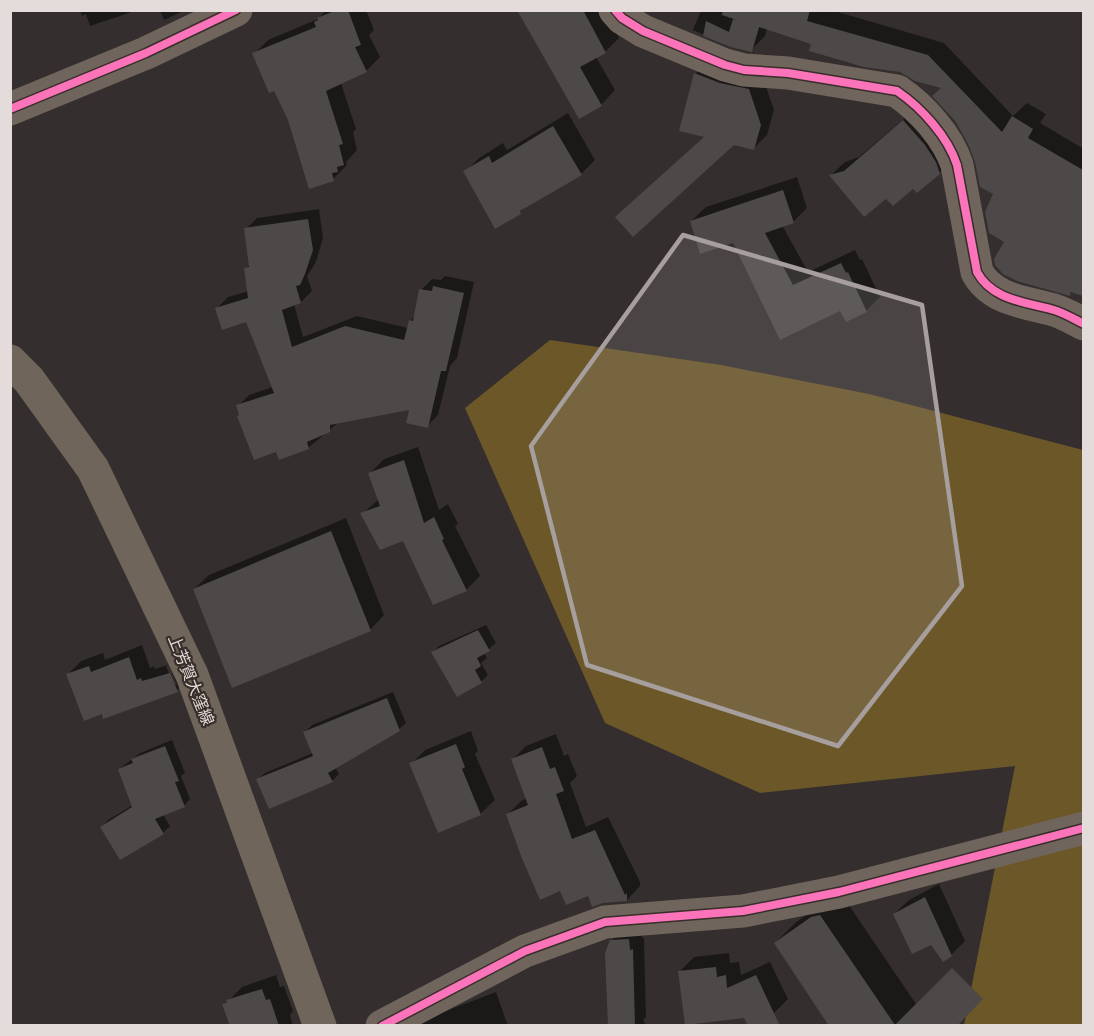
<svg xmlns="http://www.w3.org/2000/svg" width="1094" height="1036" font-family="'Roboto Serif','Noto Sans JP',serif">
  <rect width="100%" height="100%" fill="#342f2e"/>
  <!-- forest -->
  <path fill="#6c5729" d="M550,340L721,365L869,394L1083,450V1025H964L1015,766L760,793L605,723L465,408Z"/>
  <!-- shadow -->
  <path fill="#0007" fill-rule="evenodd" d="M80,10H138L90,26L86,14L82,16Z
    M160,10H186L164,20Z
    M326,10H366L374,30L369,35L380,57L366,71L341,83L356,129L353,132L357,150L346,162L347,165L333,179L290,119L254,54L268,40L318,19Z
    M519,10H604L619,38L605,52L596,57L615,90L601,105Z
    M701,10H831L944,43L1013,116L1027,103L1046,114L1040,123L1084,149V294L1073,291L1070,294L1006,241L995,194L977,161L943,87L901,71L767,28L765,36L751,50L731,46L693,30Z
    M710,59L762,75L774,110L767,135L753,149L706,136L689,102L696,73Z
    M918,107L953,159L939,173L914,187L886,197L831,175L845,162L859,157Z
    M568,113L595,160L581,174L527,205L520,212L465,172L479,158L503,143L507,150Z
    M797,177L807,208L793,222L782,225L808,272L855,250L860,260L862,259L880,297L866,311L841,309L781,338L734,241L691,221L706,207Z
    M319,209L323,238L316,262L307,276L312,291L301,302L294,304L303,337L357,316L408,328L410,321L416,315L421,290L432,279L441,280L445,276L474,282L457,358L450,366L438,415L427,426L411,408L339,422L308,448L276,450L241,415L238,406L249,395L273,387L247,320L217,308L228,297L249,291L246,269L250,264L246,229L257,218Z
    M418,447L439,510L448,504L458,524L455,526L480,576L466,590L404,539L362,514L379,499L370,473L384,459Z
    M346,518L384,615L370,630L194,589L209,575Z
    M486,625L496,643L484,653L487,658L481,663L488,675L481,682L433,652L439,646Z
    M142,645L150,668L154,666L155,669L183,660L190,677L177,690L102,712L68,674L81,661L103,653L105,660ZM169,665L177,685H174L166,666Z
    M393,692L406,723L399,729L335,767L339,774L332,781L258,779L265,773L313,753L305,732L312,725Z
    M471,731L478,751L475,754L495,800L480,814L411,764L425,750Z
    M556,734L564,756L568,754L577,776L570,783L586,827L608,817L640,882V886L627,900L561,889L508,814L521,801L527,798L513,759L526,746Z
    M172,740L185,773L181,776L190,799L184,806L163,814L170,826L163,833L120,858L102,827L108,820L133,805L119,769L140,753Z
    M939,884L965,941L951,955L931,943L894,914L909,900Z
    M842,895L916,1004L894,1026L775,943L796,922L834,896Z
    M641,927L642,938H644L646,1017L643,1020L647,1026H609L611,941L623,929Z
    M729,953L730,963L739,962L741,975L770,962L788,999L774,1013L680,971L694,957Z
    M276,975L280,987L284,986L293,1011L290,1015L293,1026H236L228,1001L242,987Z
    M496,992L508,1026H406Z"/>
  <!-- building -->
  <path fill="#4d4948" d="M337,10H348L361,45L355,47L367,72L326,91L343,144L339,145L344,165L337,167L338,172L332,173L334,181L309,189L288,120L274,91L269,93L252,53L316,27L314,22L318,20L317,18Z
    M517,10H583L606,53L580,67L602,106L579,119Z
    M723,10H810L807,21L928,55L1002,132L1012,116L1033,129L1028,138L1083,170V296L1071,292L1070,296L1017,281L1003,274L995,265L994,259L1004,242L989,233L985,212L993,194L980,187L975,162L969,146L956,122L932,96L941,88L915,81L900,72L864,67L809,51L811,44L759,27L752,52L731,47L703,36L706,21L729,32L733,19L740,21L722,15Z
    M694,73L720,83L749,89L761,125L754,150L734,145L633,237L615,217L704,137L679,131Z
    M903,120L925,145L936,162L940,174L917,193L913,189L893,206L886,199L864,217L829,175L844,171Z
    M553,126L582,175L520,211L521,214L495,229L463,171L489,156L492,163Z
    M783,190L794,223L765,233L793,285L841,263L846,273L848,272L867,312L846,322L840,311L780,340L733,243L700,254L690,221Z
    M308,219L313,250L305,274L300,285L296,286L301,303L282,310L292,347L345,326L404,340L409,320L413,321L419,289L432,291L433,286L464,293L446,371H441L428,428L406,423L409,410L330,425V432L307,442L309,449L279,460L276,452L254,460L237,416L239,415L236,405L274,393L246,322L222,330L215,308L248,298L244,268L249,267L244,228Z
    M404,460L424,523L434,517L444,539L442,540L467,591L433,605L403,541L380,550L360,513L380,506L368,473Z
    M331,531L371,631L232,688L193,589Z
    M478,630L490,651L477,658L481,666L475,670L482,683L457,697L431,652Z
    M129,657L137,680L141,678L142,681L170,673L178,692L103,719L102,714L84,721L66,674L89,666L91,672Z
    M387,698L400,731L328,773L333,782L269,809L256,779L313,756L303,732Z
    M456,744L465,767L462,769L481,815L438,833L409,763Z
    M165,746L179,781L175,782L185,807L155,819L164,834L120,860L100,827L132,807L118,769L133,763L131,759Z
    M542,747L550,769L555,767L564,791L556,794L572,839L595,830L625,895L627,893V901L603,903L592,907L588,896L566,905L560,891L540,900L521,856L506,814L528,805L511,759Z
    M925,897L952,956L943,962L931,945L912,954L893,914Z
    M820,915L895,1025L952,968L983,999L957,1026H829L774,943L811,917Z
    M629,939L630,950L633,949L635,1026H608L605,953L610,940Z
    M716,967L717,977L726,975L727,988L756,975L780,1026H748L744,1018L685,1025L678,971Z
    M262,989L266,1000L270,999L279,1026H230L222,1004L227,1003L226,1000Z"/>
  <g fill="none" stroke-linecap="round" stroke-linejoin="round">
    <!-- minor -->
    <path stroke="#70655c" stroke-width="33" d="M615,10L622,18L643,31L725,65L744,70L788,73L897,91C922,108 948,137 957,165L977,272C992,300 1025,302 1054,310C1064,313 1074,319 1084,324
      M10,109L146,53L236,10
      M382,1026L525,951L605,922L743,911L839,892L1084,828"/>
    <!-- major -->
    <path stroke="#70655a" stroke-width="33" d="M10,361L29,380L93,469L192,675L320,1026"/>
    <!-- cycleway casing -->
    <g stroke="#382e2a" stroke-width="11">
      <path id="cycleway" d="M615,10L622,18L643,31L725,65L744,70L788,73L897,91C922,108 948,137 957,165L977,272C992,300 1025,302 1054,310C1064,313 1074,319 1084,324
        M10,109L146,53L236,10
        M382,1026L525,951L605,922L743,911L839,892L1084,828"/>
    </g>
    <!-- cycleway -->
    <use href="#cycleway" stroke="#fb73b8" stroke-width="8"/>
  </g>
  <!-- marked area -->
  <path fill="#a69f9e" fill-opacity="0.2" stroke="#a69f9e" stroke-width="4.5" stroke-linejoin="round" d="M683,235L922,305L962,586L838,746L587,665L531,446Z"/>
  <g text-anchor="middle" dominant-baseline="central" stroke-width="4.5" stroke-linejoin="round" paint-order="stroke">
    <!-- street labels -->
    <g font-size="16" fill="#e3dcda" stroke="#382e2a">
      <text transform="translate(191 680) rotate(68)">上芳賀大窪線</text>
    </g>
  </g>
  <!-- border -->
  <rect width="1094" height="1036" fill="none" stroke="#e3dcda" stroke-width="24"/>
</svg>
